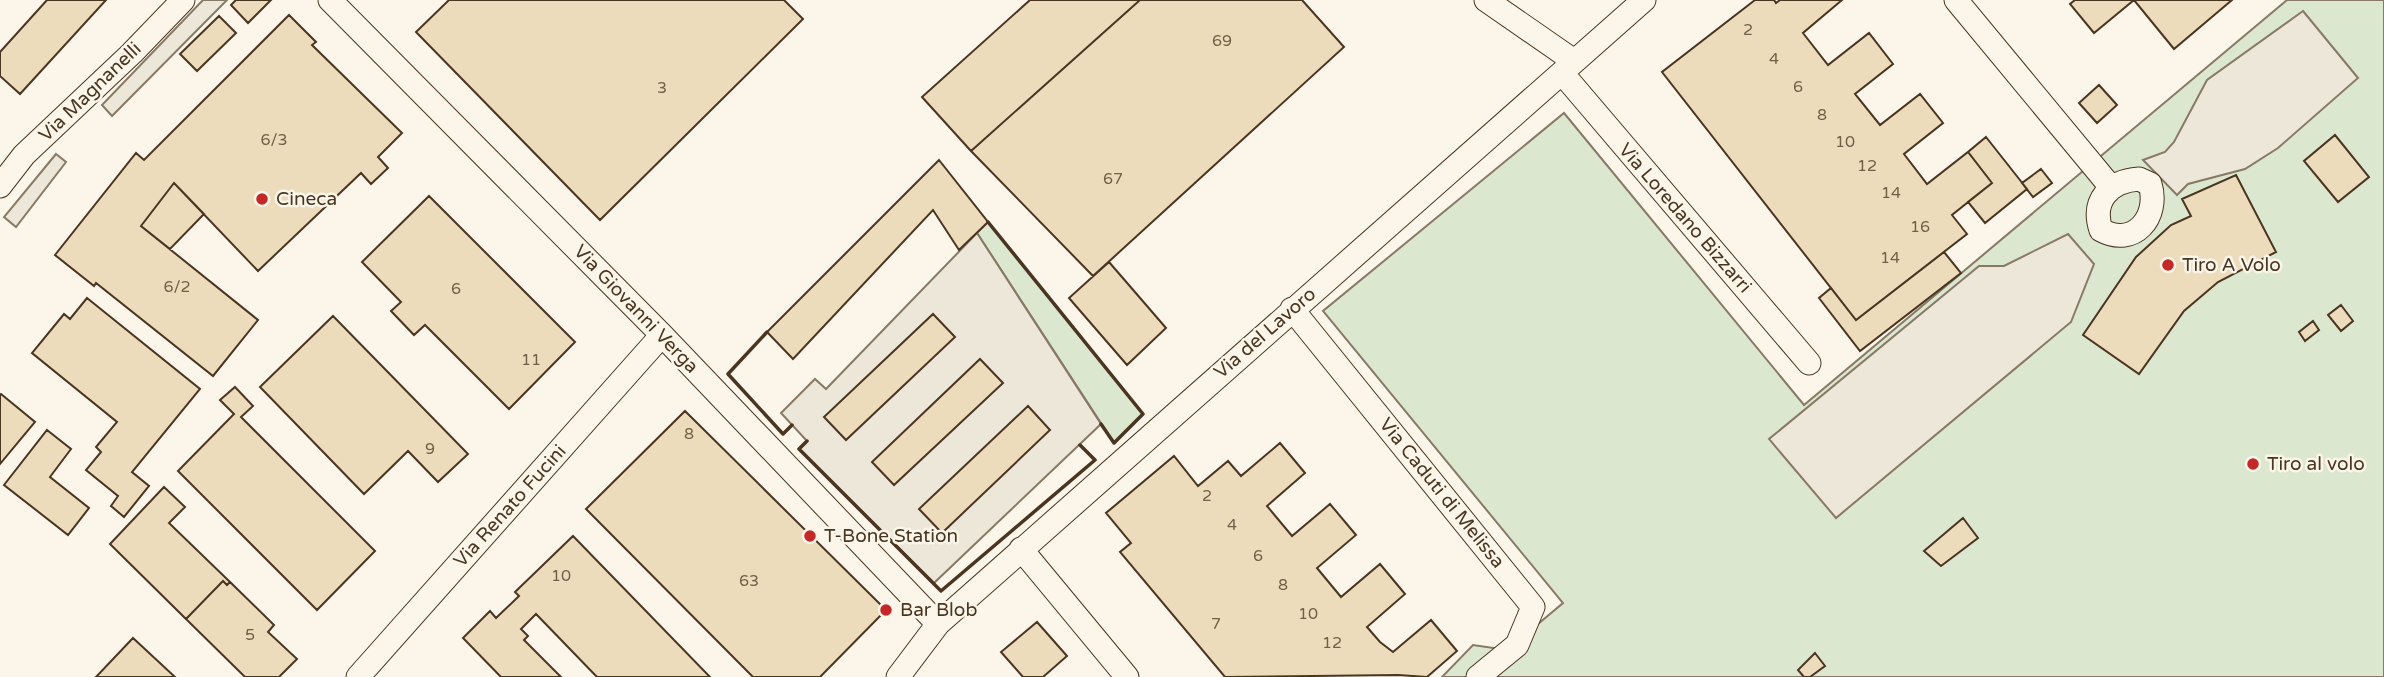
<svg xmlns="http://www.w3.org/2000/svg" width="2384" height="677" font-family="'Varela Round',sans-serif">
  <rect width="100%" height="100%" fill="#fbf6e9"/>
  <!-- green -->
  <path fill="#dce7d0" stroke="#887966" stroke-width="2" d="M2287,0H2384V677H1442L1473,645L1507,650L1563,603L1323,311L1564,113L1804,405Z
    M988,222L1143,414L1114,443L977,233Z"/>
  <!-- parking -->
  <path fill="#ede7d9" stroke="#887966" stroke-width="2" d="M203,0H227L112,116L102,105Z
    M2303,11L2358,78L2278,148L2245,169L2188,184L2177,195L2143,160L2165,152L2174,142L2207,80Z
    M56,154L66,162L16,227L4,217Z
    M977,233L1101,424L934,583L799,449L807,441L781,413L815,379L826,389Z
    M2068,234L2094,264L2071,322L1836,518L1769,439L1979,266H2004Z"/>
  <!-- building -->
  <path fill="#ecdcbc" stroke="#4a3520" stroke-width="2" d="M47,0H106L20,94L0,76V52Z
    M236,0H271L248,23L231,5Z
    M449,0H784L803,19L600,220L416,32Z
    M1030,0H1140L971,151L922,97Z
    M1140,0H1302L1344,47L1093,276L971,151Z
    M1755,0H1774L1776,3L1780,0H1842L1803,33L1828,65L1869,33L1893,64L1855,94L1880,125L1920,94L1943,123L1904,154L1927,184L1968,152L1992,183L1952,215L1967,234L1856,320L1662,72Z
    M2075,0H2232L2174,49L2134,0L2094,33L2070,4Z
    M289,15L316,42L312,45L402,133L378,157L388,168L371,184L361,173L258,271L174,183L141,226L258,320L213,376L96,283L94,286L55,255L136,153L144,160Z
    M219,16L236,33L197,71L180,54Z
    M2099,85L2117,105L2097,123L2079,103Z
    M2335,135L2369,177L2338,202L2304,161Z
    M1986,137L2027,189L1985,223L1968,202L1992,183L1968,152Z
    M939,160L988,222L959,250L933,210L793,359L767,332Z
    M2041,169L2052,183L2033,197L2022,183Z
    M2236,175L2276,252L2218,282L2184,311L2139,374L2083,335L2136,257L2171,225L2191,216L2182,199Z
    M174,183L204,214L170,249L141,226Z
    M429,196L575,342L509,409L425,325L414,335L391,311L401,302L362,262Z
    M1944,252L1961,273L1860,351L1819,298L1831,288L1856,320Z
    M1109,262L1166,328L1127,365L1069,298Z
    M87,298L200,389L132,472L149,486L124,517L111,506L118,496L86,470L101,452L96,447L117,422L32,353L64,314L70,319Z
    M2341,305L2353,321L2341,331L2328,315Z
    M933,314L955,337L846,440L824,417Z
    M333,316L468,454L438,482L408,451L364,494L260,387Z
    M2313,321L2319,330L2305,341L2299,332Z
    M980,359L1003,383L894,485L872,462Z
    M235,387L253,406L241,417L375,551L317,610L178,471L234,414L220,400Z
    M1,394L35,422L0,464V395Z
    M1028,406L1050,430L942,533L919,509Z
    M685,411L886,610L820,677H753L586,509Z
    M47,430L71,449L50,477L89,508L68,535L4,485Z
    M1280,443L1305,473L1267,506L1292,536L1330,504L1356,535L1317,568L1341,597L1380,564L1405,594L1367,627L1380,642L1393,652L1431,620L1457,651L1427,677L1398,675L1225,677L1120,552L1131,543L1106,513L1174,456L1198,486L1228,461L1241,476Z
    M164,487L185,507L169,523L230,582L227,585L223,581L186,619L110,544Z
    M1963,518L1978,538L1941,566L1924,551Z
    M573,536L710,677H597L536,614L521,629L528,636L524,640L561,677H501L463,638L490,611L496,618L519,596L515,592Z
    M223,581L227,585L230,582L274,625L268,632L297,659L279,677H245L186,619Z
    M1037,622L1067,656L1043,677H1023L1001,652Z
    M133,638L175,677H96Z
    M1815,653L1825,666L1810,677H1804L1798,670Z"/>
  <g fill="none" stroke-linecap="round" stroke-linejoin="round">
    <!-- minor casing -->
    <g stroke="#4a3520" stroke-width="25">
      <path id="minor" d="M330,0L662,335L938,624
        M1486,0L1574,61
        M1956,0L2110,186
        M1562,73L1809,363
        M2139,179L2150,184C2160,217 2134,248 2101,230C2091,200 2110,181 2139,179Z
        M0,186L24,155L132,53L183,0
        M1292,309L1533,607L1517,645L1478,677
        M1021,549L1127,677
        M358,677L662,335
        M898,677L938,624L1644,0"/>
    </g>
    <!-- minor -->
    <use href="#minor" stroke="#fbf6e9" stroke-width="23"/>
    <!-- wall -->
    <path stroke="#4a3520" stroke-width="3.5" d="M988,222L1143,414L1114,443L1101,424
      M767,332L728,374L783,434L792,425
      M807,441L799,449L941,591L1095,460L1080,445"/>
  </g>
  <!-- markers -->
  <g fill="#c62828" stroke="#fbf6e9" stroke-width="2.5">
    <circle cx="262" cy="199" r="7"/>
    <circle cx="2168" cy="265" r="7"/>
    <circle cx="2253" cy="464" r="7"/>
    <circle cx="810" cy="536" r="7"/>
    <circle cx="886" cy="610" r="7"/>
  </g>
  <g text-anchor="middle" dominant-baseline="central" stroke-width="5" stroke-linejoin="round" paint-order="stroke">
    <!-- number labels -->
    <g font-size="16" fill="#725f47">
      <text x="1748" y="30">2</text>
      <text x="1222" y="41">69</text>
      <text x="1774" y="59">4</text>
      <text x="1798" y="87">6</text>
      <text x="662" y="88">3</text>
      <text x="1822" y="115">8</text>
      <text x="274" y="140">6/3</text>
      <text x="1845" y="142">10</text>
      <text x="1867" y="166">12</text>
      <text x="1113" y="179">67</text>
      <text x="1891" y="193">14</text>
      <text x="1920" y="227">16</text>
      <text x="1890" y="258">14</text>
      <text x="177" y="287">6/2</text>
      <text x="456" y="289">6</text>
      <text x="531" y="360">11</text>
      <text x="689" y="434">8</text>
      <text x="430" y="449">9</text>
      <text x="1207" y="496">2</text>
      <text x="1232" y="525">4</text>
      <text x="1258" y="556">6</text>
      <text x="561" y="576">10</text>
      <text x="749" y="581">63</text>
      <text x="1283" y="585">8</text>
      <text x="1308" y="614">10</text>
      <text x="1216" y="624">7</text>
      <text x="250" y="635">5</text>
      <text x="1332" y="643">12</text>
    </g>
    <!-- street labels -->
    <g font-size="19" fill="#4a3520" stroke="#fbf6e9">
      <text transform="translate(90 92) rotate(-44)">Via Magnanelli</text>
      <text transform="translate(1685 218) rotate(49)">Via Loredano Bizzarri</text>
      <text transform="translate(636 309) rotate(46)">Via Giovanni Verga</text>
      <text transform="translate(1265 333) rotate(-41)">Via del Lavoro</text>
      <text transform="translate(1442 493) rotate(51)">Via Caduti di Melissa</text>
      <text transform="translate(510 506) rotate(-48)">Via Renato Fucini</text>
    </g>
    <!-- poi labels -->
    <g font-size="19" fill="#4a3520" stroke="#fbf6e9" text-anchor="start">
      <text x="276" y="199">Cineca</text>
      <text x="2182" y="265">Tiro A Volo</text>
      <text x="2267" y="464">Tiro al volo</text>
      <text x="824" y="536">T-Bone Station</text>
      <text x="900" y="610">Bar Blob</text>
    </g>
  </g>
</svg>
